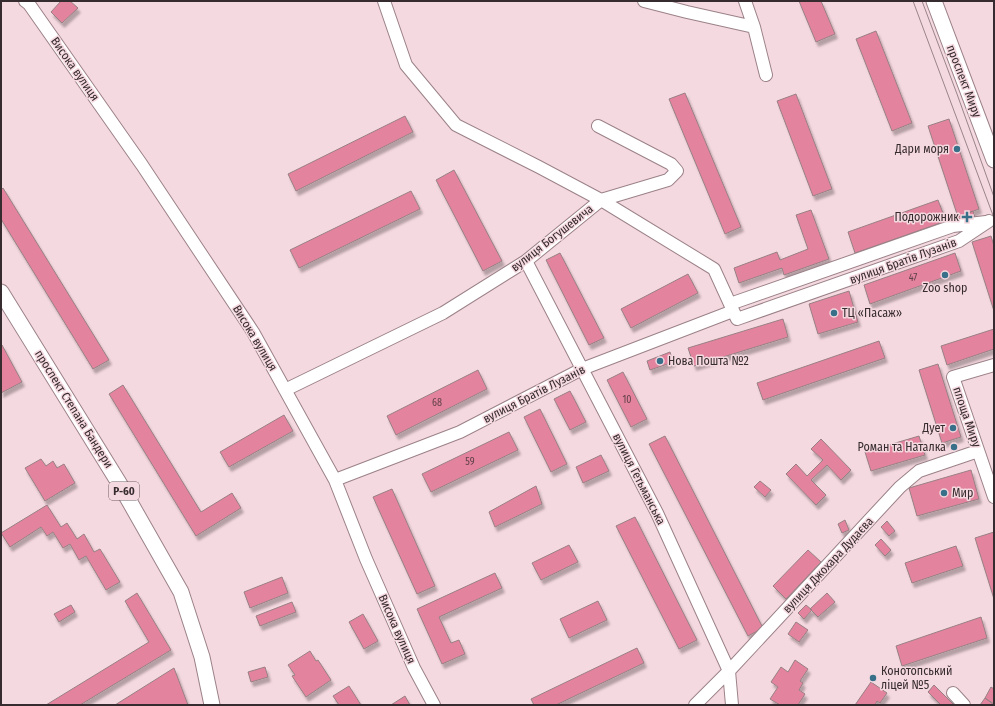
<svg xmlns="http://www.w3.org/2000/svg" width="995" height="706" font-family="'Fira Sans Condensed',sans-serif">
  <defs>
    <filter id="shadow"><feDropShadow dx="2.5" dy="4.5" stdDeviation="1" flood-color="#0004"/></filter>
  </defs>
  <rect width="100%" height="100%" fill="#f5d9e0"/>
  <!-- building -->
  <path fill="#e3839e" stroke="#998085" filter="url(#shadow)" d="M61,1H70L78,8L62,23L51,12Z
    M799,1H821L835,34L816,42Z
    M876,31L912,123L892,131L856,39Z
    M685,93L741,227L725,234L669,99Z
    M796,94L832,189L813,196L777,101Z
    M405,116L413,132L296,191L288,174Z
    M949,119L979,209L958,217L928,126Z
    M454,170L502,261L483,271L436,180Z
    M3,188L109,360L93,369L1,219V190Z
    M411,191L420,209L299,268L290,250Z
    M938,200L946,221L855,253L848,232Z
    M811,210L829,259L784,275L782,268L739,283L734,268L777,252L780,260L808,249L796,215Z
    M973,211L975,218L961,223L958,217Z
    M991,236L994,246V311L972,242Z
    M560,253L604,338L589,345L546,260Z
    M955,253L961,271L870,304L864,285Z
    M688,274L698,293L631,328L621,309Z
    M849,291L858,322L818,334L809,304Z
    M783,319L788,337L694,366L688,348Z
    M994,329V349L947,365L941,346Z
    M879,341L885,358L763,400L757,383Z
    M2,345L22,382L1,393V346Z
    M670,352L673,362L650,370L647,361Z
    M938,364L961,437L942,443L919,370Z
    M478,370L487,389L396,435L387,416Z
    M623,372L647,419L631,427L607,380Z
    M123,385L201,512L232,493L241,508L196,536L109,394Z
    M570,391L586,422L570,430L554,399Z
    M540,409L567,464L551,472L524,417Z
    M284,415L293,431L229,467L220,452Z
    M509,432L518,450L431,492L422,474Z
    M665,436L763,628L748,636L649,444Z
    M919,436L925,455L871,471L865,452Z
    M821,439L851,470L841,480L827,465L811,480L826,495L816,505L786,474L796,464L807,476L823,460L811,449Z
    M601,455L609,471L583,483L576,467Z
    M41,459L46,466L53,461L57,468L64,464L75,483L45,501L25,468Z
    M971,470L979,499L917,516L909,488Z
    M760,481L771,490L765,497L754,487Z
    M536,486L542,504L495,527L489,512Z
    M392,489L435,586L417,594L373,497Z
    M47,505L61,527L67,523L77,539L84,534L94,552L100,549L120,582L106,590L86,556L79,560L70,544L63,548L53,532L47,536L41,527L10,547L1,533Z
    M635,517L697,640L679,649L616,526Z
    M845,520L849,530L842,533L838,524Z
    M887,521L895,531L889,536L881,527Z
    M994,532V599L975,538Z
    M881,539L891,550L885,556L875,545Z
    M569,545L578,562L541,580L532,563Z
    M956,546L963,566L912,583L905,563Z
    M808,550L821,562L786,599L773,586Z
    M495,573L502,588L439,617L451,643L459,640L465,654L442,664L417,609Z
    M282,577L288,593L250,608L244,592Z
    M137,593L171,650L80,705H46L149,642L125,601Z
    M827,593L835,602L818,617L810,609Z
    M598,601L607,620L569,638L560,619Z
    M292,602L296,612L260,626L256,616Z
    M71,605L75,612L59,622L54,614Z
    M806,605L812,610L804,619L798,613Z
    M363,614L378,641L364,649L349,622Z
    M981,617L987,638L902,666L896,646Z
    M796,622L808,630L799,642L788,634Z
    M637,648L644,663L556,705H534L531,699Z
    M310,651L316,661L318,660L331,680L306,697L292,676L295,675L288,665Z
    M795,660L808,669L800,681L803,683L799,690L805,694L798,705H791L790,704L789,705H780L770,699L778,687L771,682L781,667L788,672Z
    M265,667L268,677L251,682L248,672Z
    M174,668L188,705H115Z
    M871,682L887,693L880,703L877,701L875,705H855Z
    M934,685L954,705H941L928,692Z
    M349,686L361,705H339L333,696Z
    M991,687L994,689V704L985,698Z
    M405,696L410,705H391Z
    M985,698L994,705H980Z"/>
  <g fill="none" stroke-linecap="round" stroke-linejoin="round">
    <!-- minor casing -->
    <g stroke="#9b8288" stroke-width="14">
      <path id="minor" d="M25,1L29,4L142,165L253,332L335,480L366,559L414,668L434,705
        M384,1L406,65L456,125L539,167L601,200L714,269L730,304L737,319L959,241L989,221
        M644,1L687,12L754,27
        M745,1L754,27L766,75
        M526,261L657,513L729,671L732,705
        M730,304L953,226L986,222
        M994,365L953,377L994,497
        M285,390L443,313L526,261L601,200L668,180L677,171L671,164L598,126
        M335,480L460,432L582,369L733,311
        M953,693L964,705
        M695,705L729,671L900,487L919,471L978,451"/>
    </g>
    <!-- major casing -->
    <g stroke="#9b8288" stroke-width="17">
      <path id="major" d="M934,1L994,160
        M1,292L119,483L181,592L202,657L212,705"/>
    </g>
    <!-- minor -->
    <use href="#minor" stroke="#fff" stroke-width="12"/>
    <!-- major -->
    <use href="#major" stroke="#fff" stroke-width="15"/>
    <!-- tram -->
    <path stroke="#98848a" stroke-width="1" d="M913,1L994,218
      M922,1L957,94L994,197"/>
  </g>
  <!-- markers -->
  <g fill="#38708a" stroke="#f5d9e0" stroke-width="1.5">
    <circle cx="957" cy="149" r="4"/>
    <path d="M965 211h4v4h4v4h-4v4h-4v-4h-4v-4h4z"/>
    <circle cx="945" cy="275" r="4"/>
    <circle cx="834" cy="313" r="4"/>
    <circle cx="660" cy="361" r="4"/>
    <circle cx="953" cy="428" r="4"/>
    <circle cx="954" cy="447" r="4"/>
    <circle cx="944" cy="493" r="4"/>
    <circle cx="873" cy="678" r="4"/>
  </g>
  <g text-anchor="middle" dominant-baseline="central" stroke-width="3" stroke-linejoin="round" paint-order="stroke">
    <!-- number labels -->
    <g font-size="10" fill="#61414a">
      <text x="913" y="278">47</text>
      <text x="627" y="400">10</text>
      <text x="437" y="403">68</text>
      <text x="470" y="462">59</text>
    </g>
    <!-- shield labels -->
    <rect fill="#f5d9e0" stroke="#6f5f63" stroke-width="1" x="109" y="482" width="30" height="18" rx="3"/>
    <g font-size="11" font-weight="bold" fill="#362b2e">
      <text x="124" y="491">Р-60</text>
    </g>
    <!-- street labels -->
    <g font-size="12" fill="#362b2e" stroke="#f5d9e0">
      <text transform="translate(75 69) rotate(55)">Висока вулиця</text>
      <text transform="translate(964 81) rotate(69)">проспект Миру</text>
      <text transform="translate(552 238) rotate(-38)">вулиця Богушевича</text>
      <text transform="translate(903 261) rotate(-20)">вулиця Братів Лузанів</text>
      <text transform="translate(255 338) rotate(59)">Висока вулиця</text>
      <text transform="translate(534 394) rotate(-27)">вулиця Братів Лузанів</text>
      <text transform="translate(74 409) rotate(58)">проспект Степана Бандери</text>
      <text transform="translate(967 417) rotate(71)">площа Миру</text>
      <text transform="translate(639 479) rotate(63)">вулиця Гетьманська</text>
      <text transform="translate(828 565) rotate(-47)">вулиця Джохара Дудаєва</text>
      <text transform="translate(397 629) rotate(66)">Висока вулиця</text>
    </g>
    <!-- poi labels -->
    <g font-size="12" fill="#362b2e" stroke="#f5d9e0" text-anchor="end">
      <text x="949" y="149">Дари моря</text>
      <text x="959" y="217">Подорожник</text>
      <text x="945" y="288" text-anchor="middle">Zoo shop</text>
      <text x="842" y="313" text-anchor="start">ТЦ «Пасаж»</text>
      <text x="668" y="361" text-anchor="start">Нова Пошта №2</text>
      <text x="945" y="428">Дует</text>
      <text x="946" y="447">Роман та Наталка</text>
      <text x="952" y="493" text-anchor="start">Мир</text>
      <text x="881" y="671" text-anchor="start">Конотопський<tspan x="881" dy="14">ліцей №5</tspan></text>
    </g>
  </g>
  <!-- border -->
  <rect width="995" height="706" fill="none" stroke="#362b2e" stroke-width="4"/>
</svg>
